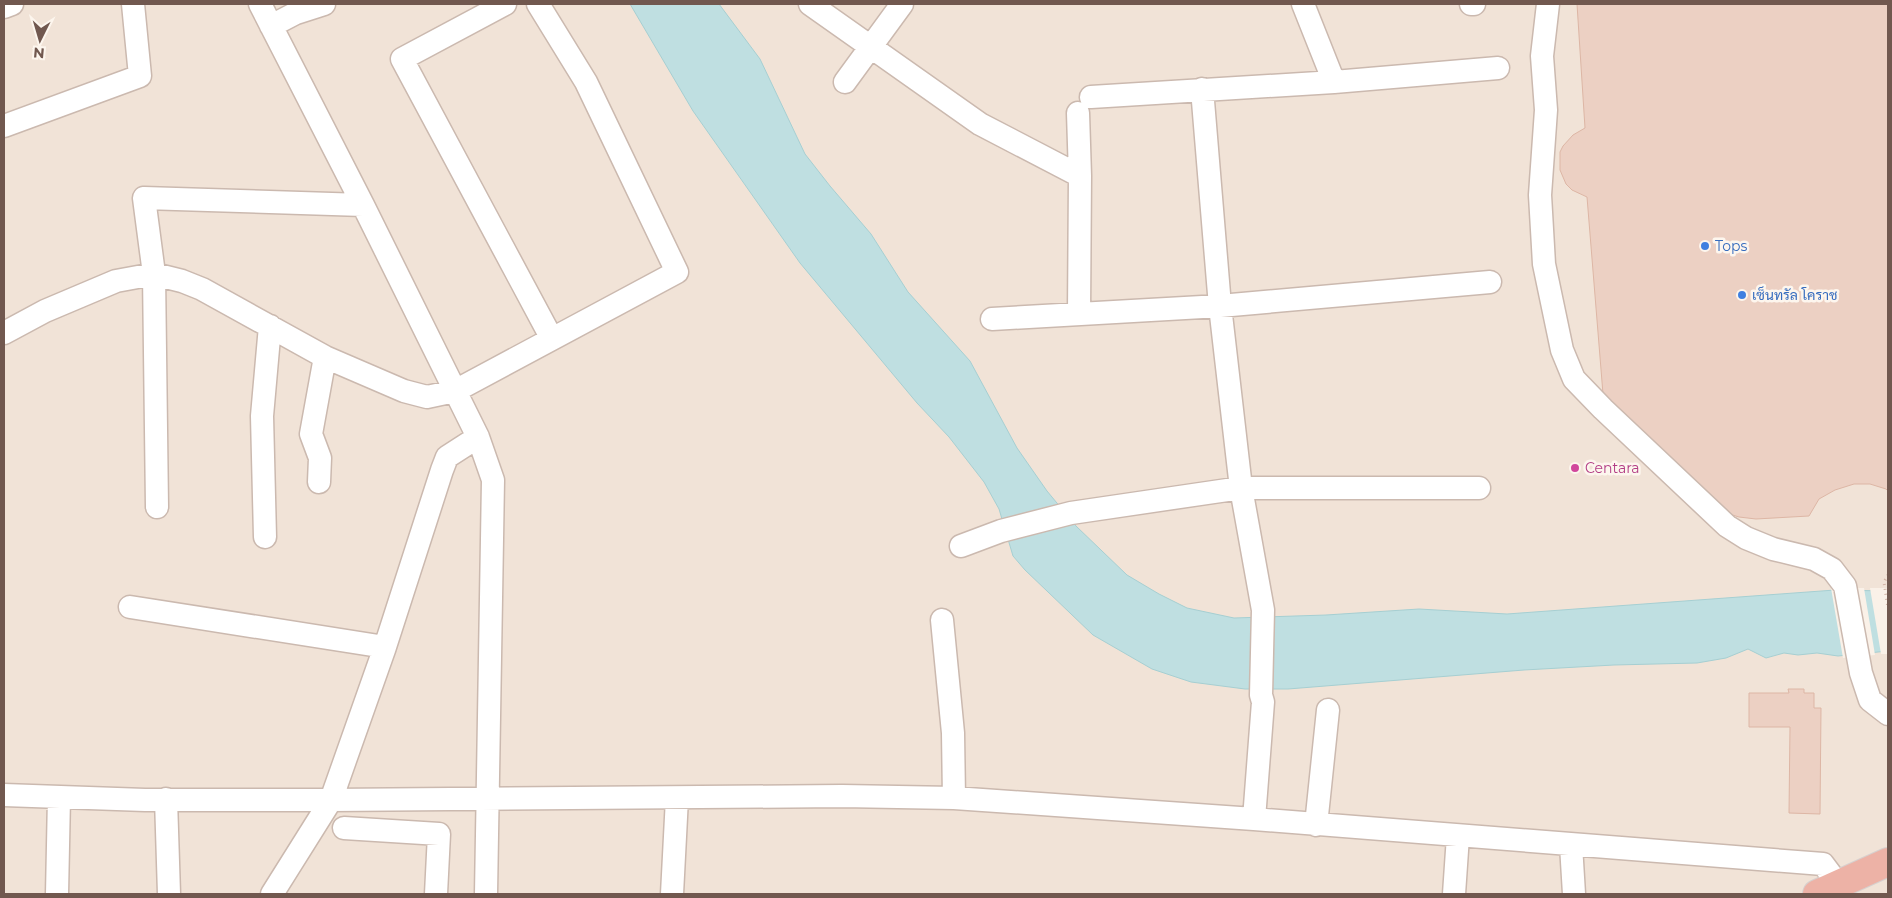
<svg xmlns="http://www.w3.org/2000/svg" width="1892" height="898" font-family="Montserrat,Sarabun,sans-serif">
  <rect width="100%" height="100%" fill="#faf1e8"/>
  <!-- residential -->
  <path fill="#f1e3d7" d="M4,4H1888V894H4Z"/>
  <!-- water -->
  <path fill="#bfdfe1" stroke="#a6cfd2" d="M630,4H719L760,59L805,154L830,186L871,234L908,292L970,361L1017,448L1047,491L1076,526L1127,575L1159,594L1187,608L1234,618L1326,615L1419,609L1507,614L1835,590L1888,591V651L1838,656L1817,653L1798,655L1784,653L1766,658L1748,649L1726,658L1697,663L1614,665L1524,670L1288,689H1245L1191,682L1152,669L1093,635L1025,570L1013,556L999,509L984,482L949,437L917,403L800,263L693,111Z"/>
  <!-- pier -->
  <path fill="#faf1e8" d="M1831,588H1864L1875,655L1843,658Z
    M1870,588H1888V654H1881Z"/>
  <!-- building -->
  <path fill="#ecd0c3" stroke="#ddb6a5" d="M1577,4H1888V491L1886,489L1870,484H1854L1835,490L1819,499L1809,516L1756,519L1739,517L1726,513L1603,394L1587,197L1572,190L1566,184L1560,170V152L1563,146L1573,135L1585,128Z
    M1788,689H1804V693H1814V708H1821L1820,814L1789,813L1790,727H1749V693H1789Z"/>
  <g fill="none" stroke-linecap="round" stroke-linejoin="round">
    <!-- minor casing -->
    <g stroke="#cbb9af" stroke-width="25">
      <path id="minor" d="M260,4L363,205L478,437L493,480L486,894
        M505,4L402,59L552,339
        M810,4L980,124L1080,176
        M1303,4L1334,82
        M1471,4H1474
        M1548,4L1542,56L1546,110L1540,195L1544,264L1562,350L1574,379L1603,409L1727,526L1746,538L1773,549L1814,559L1832,569L1845,586L1861,673L1870,700L1888,714
        M4,7L12,4
        M271,26L296,13L324,4
        M845,82L902,4
        M1202,89L1220,306L1241,488L1263,610L1261,695L1263,702L1254,819
        M1091,97L1334,82L1498,68
        M1078,113L1080,176L1079,313
        M4,126L140,76L133,4
        M992,319L1220,306L1490,282
        M4,333L45,311L116,281L154,274L182,281L202,289L325,357L404,391L427,397L455,391L677,272L586,82L538,4
        M319,482L320,458L311,434L325,357
        M157,507L154,274L144,198L363,205
        M265,537L262,416L270,326
        M961,546L1001,531L1071,513L1241,488H1479
        M130,607L385,647
        M942,620L953,733L954,798
        M4,795L145,800H331L842,796L954,798L1254,819L1823,864L1838,884
        M166,799L169,894
        M1316,825L1328,710
        M344,828L439,834L436,894
        M1571,845L1574,894
        M57,894L59,797
        M272,894L331,800L385,647L442,470L447,457L478,437
        M672,894L677,798
        M1454,894L1458,836"/>
    </g>
    <!-- highway casing -->
    <g stroke="#d7d0ce" stroke-width="30">
      <path id="highway" d="M1817,894L1888,862"/>
    </g>
    <!-- path -->
    <path stroke="#d1b3a6" stroke-width="3" stroke-dasharray="1 4" stroke-linecap="butt" d="M1888,575L1884,582L1888,608"/>
    <!-- minor -->
    <use href="#minor" stroke="#fff" stroke-width="22"/>
    <!-- highway -->
    <use href="#highway" stroke="#edb2a6" stroke-width="28"/>
  </g>
  <!-- markers -->
  <g fill="#3f7fe0" stroke="#fdf6ee" stroke-width="2">
    <circle cx="1705" cy="246" r="5"/>
    <circle cx="1742" cy="295" r="5"/>
  </g>
  <circle fill="#d1479c" stroke="#fdf6ee" stroke-width="2" cx="1575" cy="468" r="5"/>
  <g text-anchor="middle" dominant-baseline="central" stroke-width="5" stroke-linejoin="round" paint-order="stroke">
    <!-- shop labels -->
    <g font-size="14" fill="#366cbe" stroke="#fdf6ee" text-anchor="start">
      <text x="1715" y="246">Tops</text>
      <text x="1752" y="295">เซ็นทรัล โคราช</text>
    </g>
    <!-- hotel labels -->
    <g font-size="14" fill="#b23c85" stroke="#fdf6ee" text-anchor="start">
      <text x="1585" y="468">Centara</text>
    </g>
  </g>
  <!-- border -->
  <rect width="1892" height="898" fill="none" stroke="#71584f" stroke-width="10"/>
  <!-- north arrow -->
  <g transform="translate(40 40) rotate(185)" stroke="#fdf6ee" stroke-width="4" paint-order="stroke">
  <path d="M0-4L9 19L0 12L-9 19Z" fill="#71584f"/>
  <text y="-8" font-size="14" font-weight="bold" text-anchor="middle" fill="#71584f">N</text>
  </g>
</svg>
